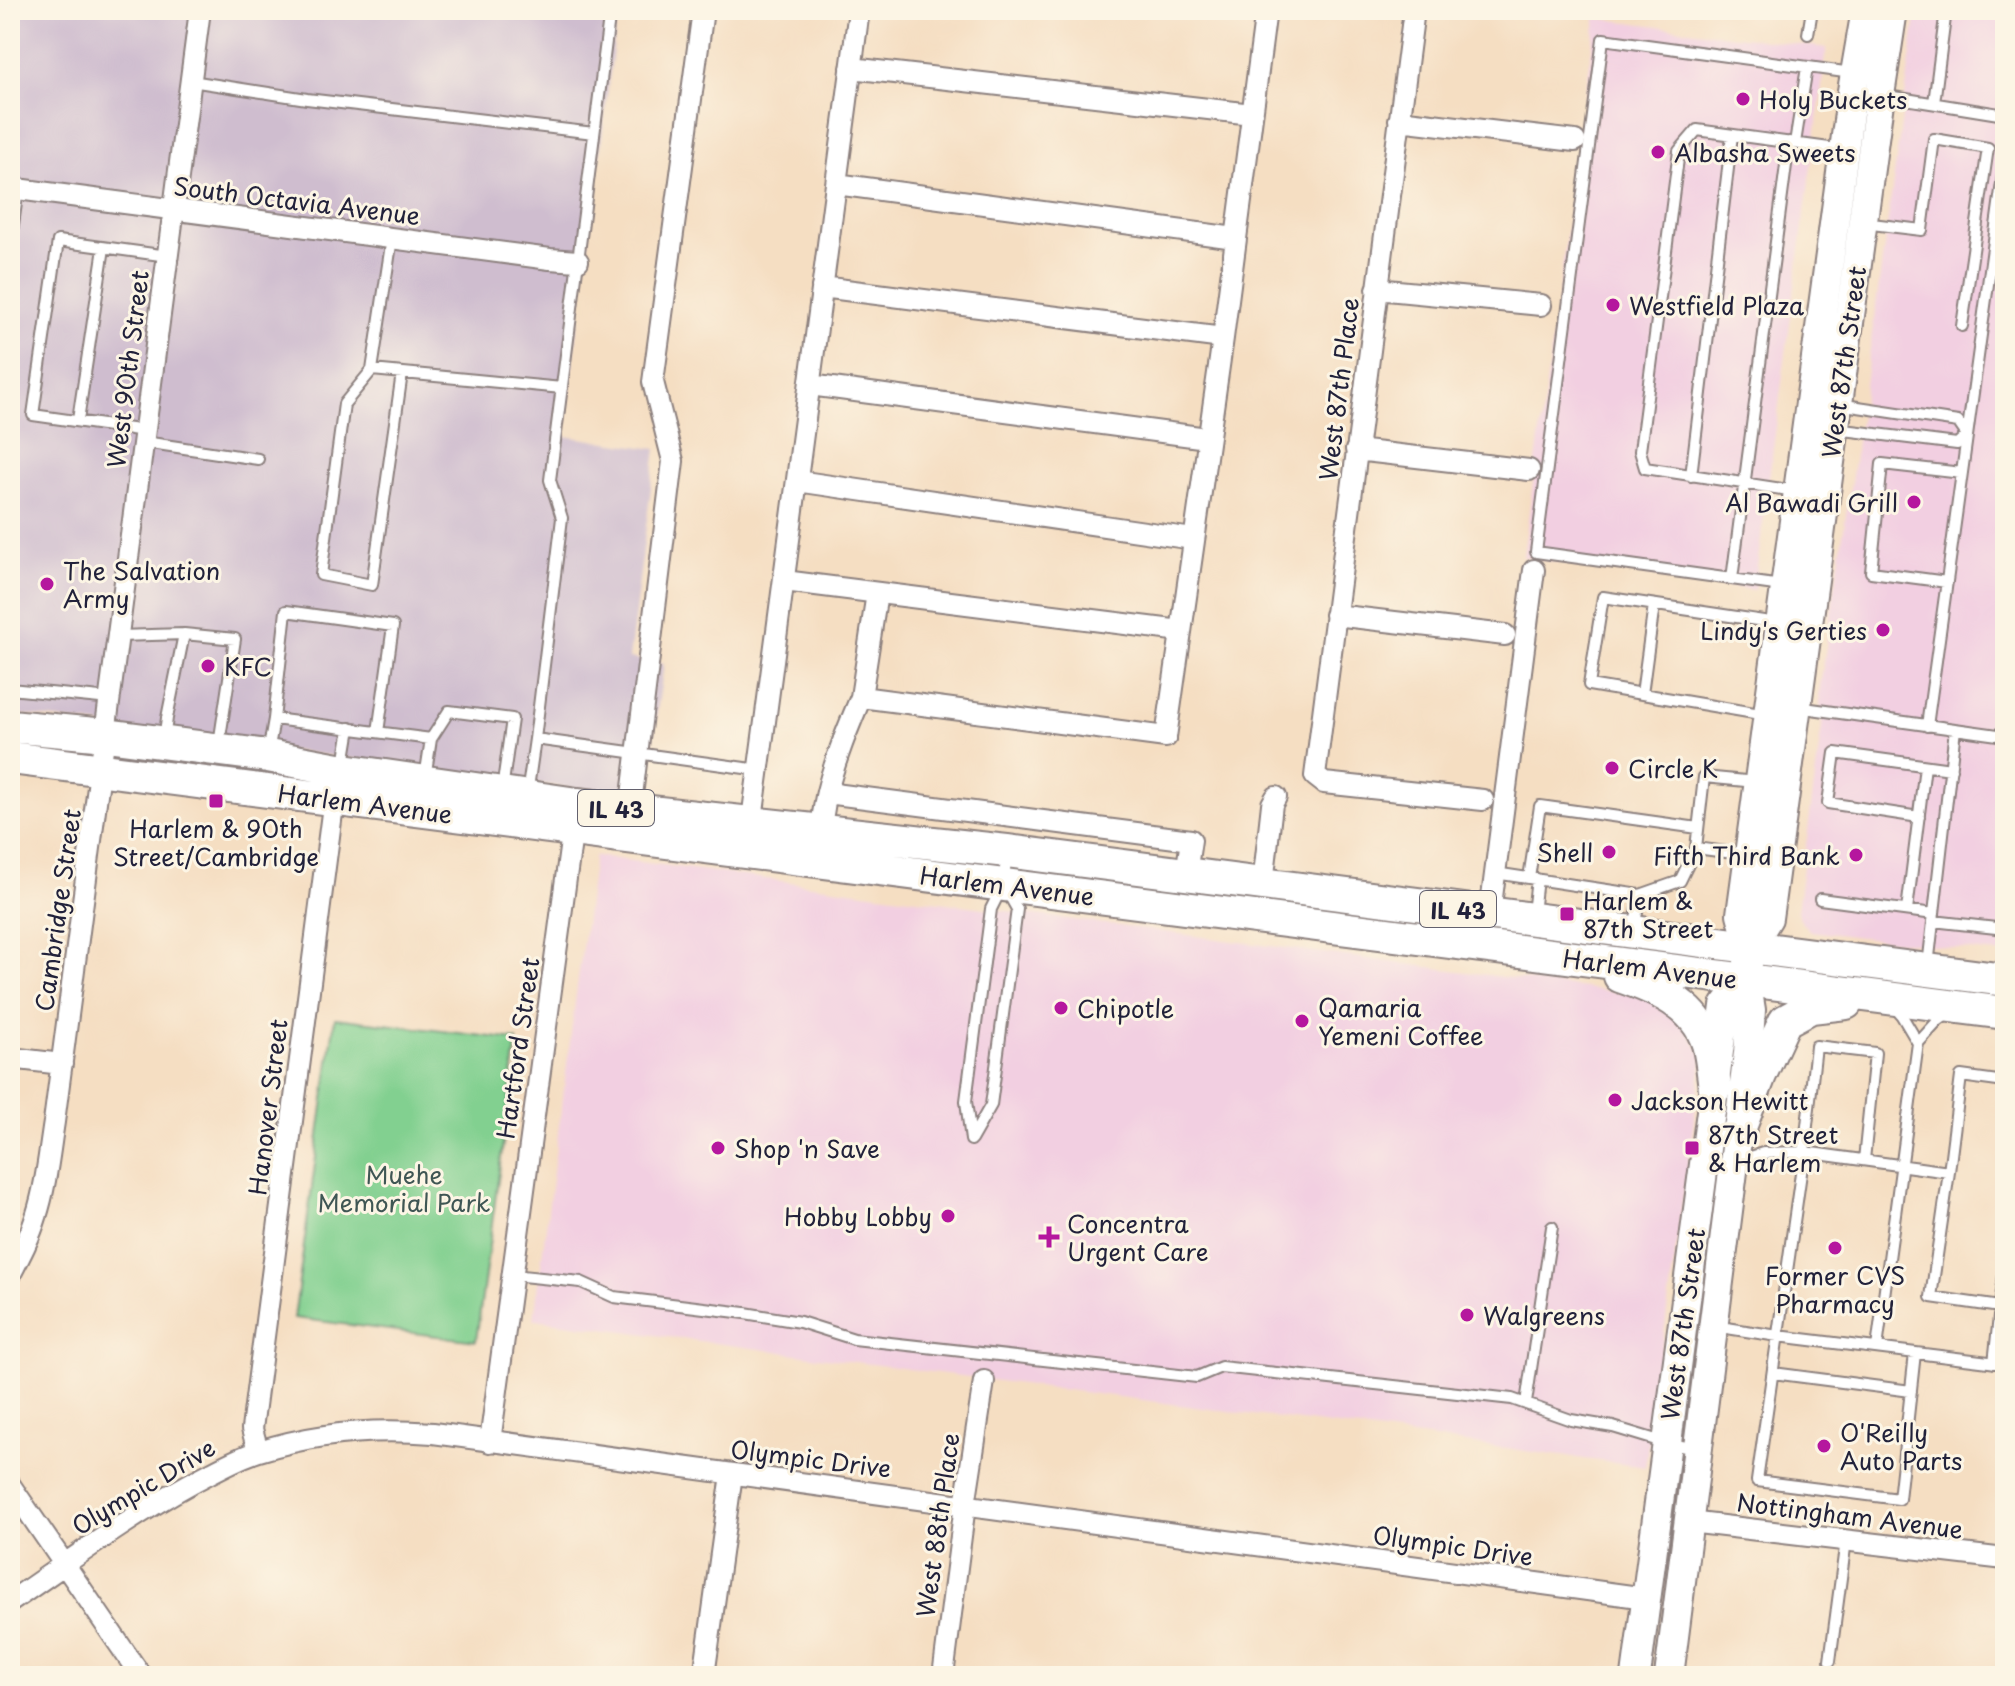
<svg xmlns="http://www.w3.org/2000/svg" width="2015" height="1686" font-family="'Playpen Sans',sans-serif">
  <rect width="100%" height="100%" fill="#fcf5e5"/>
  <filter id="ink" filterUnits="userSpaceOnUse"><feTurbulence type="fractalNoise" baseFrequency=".0125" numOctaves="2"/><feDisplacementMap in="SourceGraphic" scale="16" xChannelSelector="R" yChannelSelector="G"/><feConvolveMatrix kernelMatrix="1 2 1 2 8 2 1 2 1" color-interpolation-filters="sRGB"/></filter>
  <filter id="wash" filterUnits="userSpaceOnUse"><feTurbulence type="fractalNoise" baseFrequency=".006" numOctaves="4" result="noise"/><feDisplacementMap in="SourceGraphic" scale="32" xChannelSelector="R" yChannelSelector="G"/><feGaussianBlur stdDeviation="1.8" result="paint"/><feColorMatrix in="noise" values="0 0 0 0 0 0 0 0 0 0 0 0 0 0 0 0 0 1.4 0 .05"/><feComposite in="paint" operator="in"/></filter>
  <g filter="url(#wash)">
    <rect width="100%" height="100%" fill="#f5dec2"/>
    <!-- built -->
    <path fill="#f2cfe1" d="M1917,10H2005V954L1810,931L1802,923L1797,912L1822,726L1819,693L1856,449Z
      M1596,18L1827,48L1754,590L1523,557Z
      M594,856L1668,999L1703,1056L1645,1467L534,1319Z"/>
    <!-- industrial -->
    <path fill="#cfbdcf" d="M10,10H618L564,436L656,449L629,658L664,664L647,781V798L10,713Z"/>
    <!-- green -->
    <path fill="#82d090" stroke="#527966" stroke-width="2" d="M335,1018L517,1040L476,1341L294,1318Z"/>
  </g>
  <g filter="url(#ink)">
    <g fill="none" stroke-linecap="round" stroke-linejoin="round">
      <!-- lane casing -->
      <g stroke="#8c807e" stroke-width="14">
        <path id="lane" d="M1827,10L1863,15
          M1808,34L1812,10
          M191,81L307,99L594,133
          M1881,95L2005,115
          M1934,103L1946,10
          M1795,143L1807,67
          M1863,223L1922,230L1934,139L1988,148L1962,326
          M392,238L372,370L562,388
          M10,246L18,189
          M372,370L344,404L321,575L372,585L402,373
          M78,420L104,248
          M1836,429L1957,444L1967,435L1958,422L1838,404
          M145,431L33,415L58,241L168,256
          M144,442L258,459
          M1691,476L1732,135
          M1795,491L1645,468L1640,451L1679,151L1697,130L1844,150
          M1732,579L1789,142
          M1947,582L1871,572L1882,464L1962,473
          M1782,586L1536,552L1603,39L1852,73
          M119,636L184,634
          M10,689L110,699
          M1642,694L1654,605
          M1797,707L2005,736
          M1766,715L1589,685L1603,597L1777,623
          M274,719L286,611L393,626L378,732
          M1927,726L2005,161
          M535,739L562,518L550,480L610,10
          M164,740L167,718L184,634L235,639L219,744
          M268,753L274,719L431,739
          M344,764L350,728
          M425,778L431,739L449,711L512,719L502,790
          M527,795L535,739L759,770
          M1919,817L1828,803L1835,753L1951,769
          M1007,853L1003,885L991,909L966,1101L971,1140L991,1105L1017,909L1008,893
          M1748,855L1696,848L1704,777L1756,782
          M1495,873L1640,895L1680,881L1696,848
          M1529,878L1540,806L1698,828
          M1820,899L1934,914
          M1907,910L1925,766
          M1533,913L1537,879
          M1933,921L2005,929
          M1634,930L1640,895
          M1928,966L1955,729
          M1894,1006L1902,1016L1918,1043
          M1864,1160L1875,1053L1816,1046L1804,1152L1949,1172L1961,1076L2005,1082
          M1736,1162L1763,1153L1804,1152L1757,1481L1899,1499L1915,1353
          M1949,1172L1931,1297L2000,1307L2005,1267
          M512,1275L581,1282L614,1297L745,1313L800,1322L854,1339L1197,1377L1221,1367L1512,1399L1571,1420L1613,1427L1666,1443L1696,1449
          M1714,1326L1778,1336L2005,1364
          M1877,1348L1918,1043L1938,1021L1949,1013
          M1994,1363L2000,1307
          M1773,1373L1911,1391
          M1526,1403L1552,1227
          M1830,1661L1846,1540"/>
      </g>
      <!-- street casing -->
      <g stroke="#8c807e" stroke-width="24">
        <path id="street" d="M1414,10L1315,776L1324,783L1483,800
          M851,68L1252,114
          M1399,120L1575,141
          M836,184L1235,238
          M10,188L550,259L578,261
          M822,287L1223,338
          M1377,289L1541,305
          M810,385L1207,438
          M1356,450L1529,470
          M797,481L1193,539
          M784,581L1181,631
          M1335,615L1505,635
          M861,697L877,593
          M827,793L1191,840L1186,874
          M629,820L673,461L653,382L703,10
          M750,835L859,10
          M816,841C823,825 823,808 827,792C835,759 848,728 861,697L1166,737L1223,338L1266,10
          M1263,884L1272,804L1276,797
          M1490,913L1534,570
          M10,1058L62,1064
          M10,1275C20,1256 30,1237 36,1217C46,1186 49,1154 54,1122L200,10
          M490,1442L574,819
          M258,1451L252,1429L335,790
          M10,1485L141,1676
          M1689,1522L2005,1559
          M10,1602C70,1561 129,1517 193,1482C215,1471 236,1458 259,1451C316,1433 374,1428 433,1433L1646,1598
          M704,1676L732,1474
          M943,1676L965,1505L984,1381"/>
      </g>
      <!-- secondary casing -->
      <g stroke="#8c807e" stroke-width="32">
        <path id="secondary" d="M1750,947L1768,918L1880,95L1893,10
          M1636,1676L1725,1006L1746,980
          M1669,1676L1748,1053L1751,1010L1746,980L1750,947L1741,914L1852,91L1866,10"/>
      </g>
      <!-- primary casing -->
      <g stroke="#8c807e" stroke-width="36">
        <path id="primary" d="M10,726L106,735L268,756L344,770L577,804L1007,851L2005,980
          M10,758L2005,1013
          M1620,976C1655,988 1696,1004 1708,1044C1712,1058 1713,1074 1715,1088
          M1737,1135L1760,1075L1785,1021L1811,1007L1846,1003"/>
      </g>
      <!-- lane -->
      <use href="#lane" stroke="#fff" stroke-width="10"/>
      <!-- street -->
      <use href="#street" stroke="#fff" stroke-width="20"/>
      <!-- secondary -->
      <use href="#secondary" stroke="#fff" stroke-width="28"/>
      <!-- primary -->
      <use href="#primary" stroke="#fff" stroke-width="32"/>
    </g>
  </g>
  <!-- markers -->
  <g fill="#b5179e" stroke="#fcf5e5" stroke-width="3">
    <circle cx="1743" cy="99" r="8"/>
    <circle cx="1658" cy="152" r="8"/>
    <circle cx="1613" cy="305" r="8"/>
    <circle cx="1914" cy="502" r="8"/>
    <circle cx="47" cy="584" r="8"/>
    <circle cx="1883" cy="630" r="8"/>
    <circle cx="208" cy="666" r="8"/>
    <circle cx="1612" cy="768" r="8"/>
    <rect x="208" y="793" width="16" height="16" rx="4"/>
    <circle cx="1609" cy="852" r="8"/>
    <circle cx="1856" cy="855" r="8"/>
    <rect x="1559" y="906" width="16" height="16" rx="4"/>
    <circle cx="1061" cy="1008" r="8"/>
    <circle cx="1302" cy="1021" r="8"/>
    <circle cx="1615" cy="1100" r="8"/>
    <circle cx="718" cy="1148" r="8"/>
    <rect x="1684" y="1140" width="16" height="16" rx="4"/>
    <circle cx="948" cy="1216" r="8"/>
    <path d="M1045 1225h8v8h8v8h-8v8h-8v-8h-8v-8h8z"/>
    <circle cx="1835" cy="1248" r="8"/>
    <circle cx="1467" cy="1315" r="8"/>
    <circle cx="1824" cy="1446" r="8"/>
  </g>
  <g text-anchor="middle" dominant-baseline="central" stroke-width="6" stroke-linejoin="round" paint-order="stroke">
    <!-- shield labels -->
    <g fill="#fcf5e5" stroke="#63616e" stroke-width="2">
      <rect x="578" y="790" width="76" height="36" rx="6"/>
      <rect x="1420" y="891" width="76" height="36" rx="6"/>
    </g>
    <g font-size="22" font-weight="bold" fill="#22223b">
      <text x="616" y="808">IL 43</text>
      <text x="1458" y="909">IL 43</text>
    </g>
    <!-- poi labels -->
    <g font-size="24" fill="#22223b" stroke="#fcf5e5" text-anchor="start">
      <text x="1759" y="99">Holy Buckets</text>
      <text x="1674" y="152">Albasha Sweets</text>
      <text x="1629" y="305">Westfield Plaza</text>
      <text x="1898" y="502" text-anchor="end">Al Bawadi Grill</text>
      <text x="63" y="570">The Salvation<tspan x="63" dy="28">Army</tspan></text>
      <text x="1867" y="630" text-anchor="end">Lindy's Gerties</text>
      <text x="224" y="666">KFC</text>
      <text x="1628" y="768">Circle K</text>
      <text x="216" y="828" text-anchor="middle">Harlem &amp; 90th<tspan x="216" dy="28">Street/Cambridge</tspan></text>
      <text x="1593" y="852" text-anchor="end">Shell</text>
      <text x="1840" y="855" text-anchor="end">Fifth Third Bank</text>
      <text x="1583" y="900">Harlem &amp;<tspan x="1583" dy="28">87th Street</tspan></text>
      <text x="1318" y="1007">Qamaria<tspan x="1318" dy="28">Yemeni Coffee</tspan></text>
      <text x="1077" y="1008">Chipotle</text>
      <text x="1631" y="1100">Jackson Hewitt</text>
      <text x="1708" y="1134">87th Street<tspan x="1708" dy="28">&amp; Harlem</tspan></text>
      <text x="734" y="1148">Shop 'n Save</text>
      <text x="932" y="1216" text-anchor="end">Hobby Lobby</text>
      <text x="1067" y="1223">Concentra<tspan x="1067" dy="28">Urgent Care</tspan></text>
      <text x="1835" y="1275" text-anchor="middle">Former CVS<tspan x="1835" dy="28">Pharmacy</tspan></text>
      <text x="1483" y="1315">Walgreens</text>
      <text x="1840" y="1432">O'Reilly<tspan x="1840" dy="28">Auto Parts</tspan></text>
    </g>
    <!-- street labels -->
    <g font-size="24" fill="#22223b" stroke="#fcf5e5">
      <text transform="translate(297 200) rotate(7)">South Octavia Avenue</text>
      <text transform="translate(1843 362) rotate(-82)">West 87th Street</text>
      <text transform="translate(127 369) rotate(-83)">West 90th Street</text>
      <text transform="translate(1338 389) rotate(-83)">West 87th Place</text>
      <text transform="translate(365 803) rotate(7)">Harlem Avenue</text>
      <text transform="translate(1007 885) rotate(7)">Harlem Avenue</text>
      <text transform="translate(57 910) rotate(-82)">Cambridge Street</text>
      <text transform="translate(1650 968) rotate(7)">Harlem Avenue</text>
      <text transform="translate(517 1048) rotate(-82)">Hartford Street</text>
      <text transform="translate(267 1107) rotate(-83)">Hanover Street</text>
      <text transform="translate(1682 1324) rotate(-82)">West 87th Street</text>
      <text transform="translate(811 1458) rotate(7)">Olympic Drive</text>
      <text transform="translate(143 1486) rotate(-31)">Olympic Drive</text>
      <text transform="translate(1850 1515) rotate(7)">Nottingham Avenue</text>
      <text transform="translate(937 1525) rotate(-82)">West 88th Place</text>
      <text transform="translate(1453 1545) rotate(8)">Olympic Drive</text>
    </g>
    <!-- park labels -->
    <g font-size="24" fill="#3f5654" stroke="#fcf5e5">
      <text x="404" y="1174">Muehe<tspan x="404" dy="28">Memorial Park</tspan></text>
    </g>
  </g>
  <!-- margin -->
  <rect width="2015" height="1686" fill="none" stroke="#fcf5e5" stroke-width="40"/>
</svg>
